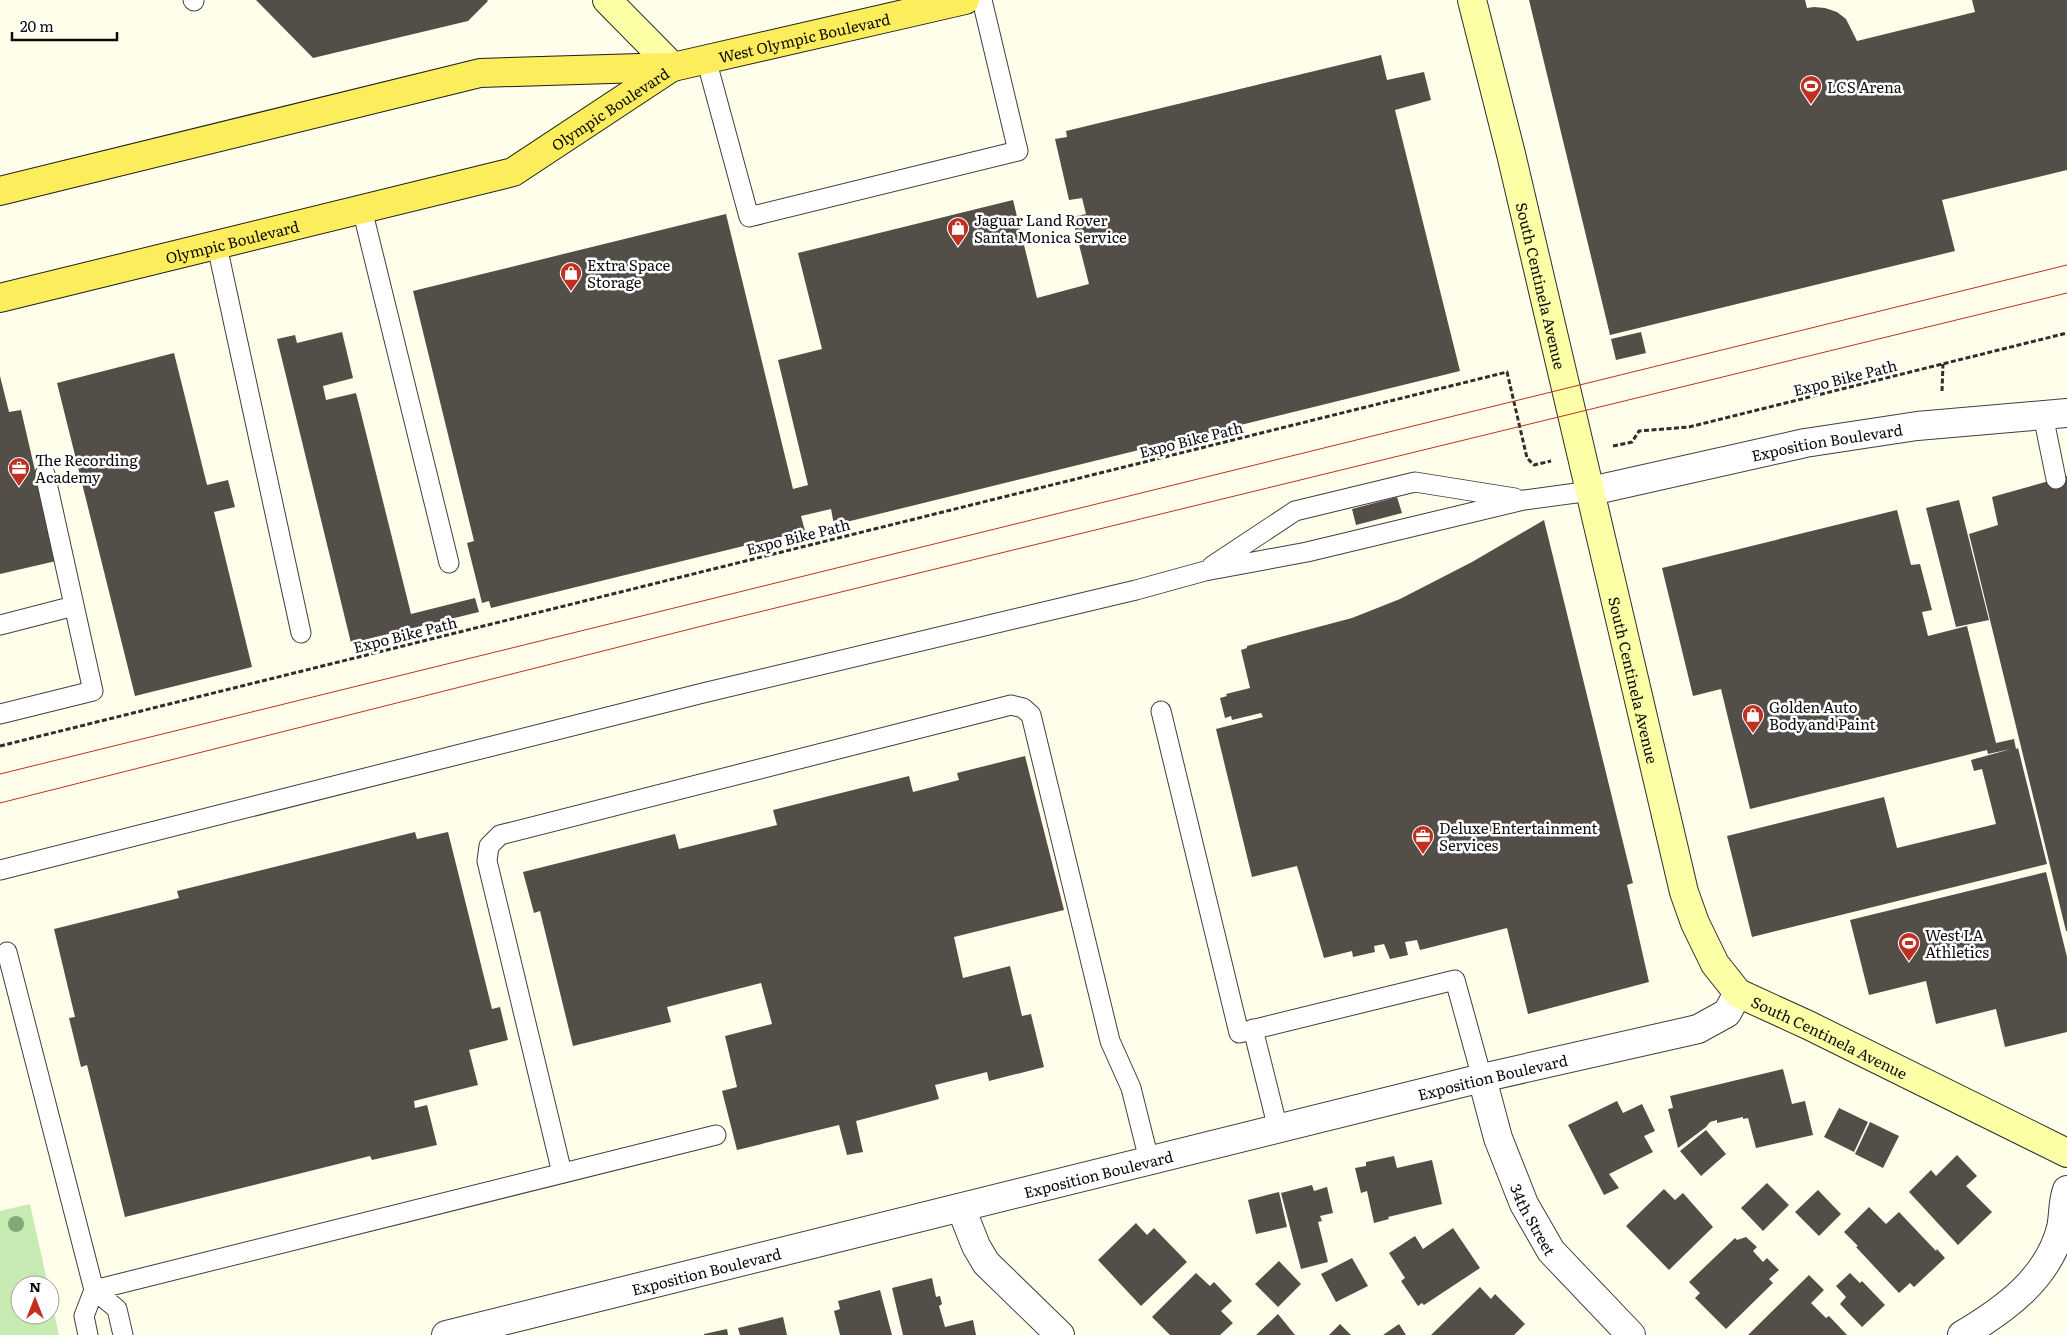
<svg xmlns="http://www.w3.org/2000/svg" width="2067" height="1335" font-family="Literata,serif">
  <rect width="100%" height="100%" fill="#fffeea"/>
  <!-- green -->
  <path fill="#c8eab3" d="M30,1204L48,1285H20V1315H50V1295L59,1335H0V1211Z"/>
  <!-- building -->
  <path fill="#544e48" d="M256,0H487L488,1L468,21L313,58Z
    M1529,0H1805L1807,8L1814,7L1825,8L1837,12L1846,19L1857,41L1975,12L1972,0H2067V170L1942,200L1955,251L1610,335Z
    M1381,55L1387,80L1424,72L1431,100L1395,110L1460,371L834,525L831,509L801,516L805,531L491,608L489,601L482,603L467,543L474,541L413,291L726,214L793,489L808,485L778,360L822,349L798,253L1013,200L1037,298L1089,284L1072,217L1086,214L1082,198L1069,200L1055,139L1067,137L1066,131Z
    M342,332L353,378L323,386L326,400L356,393L411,614L475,598L479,612L351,643L277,339L295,335L297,343Z
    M1641,332L1646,353L1616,360L1611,339Z
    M174,353L207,485L228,480L235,507L214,512L252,667L135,696L57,383Z
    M0,376L9,412L21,410L56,561L0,574Z
    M2067,476V931H2066L1969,534L1998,525L1992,497Z
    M1397,497L1402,513L1356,525L1352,509Z
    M1959,500L1989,620L1956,627L1926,508Z
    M1897,510L1911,565L1920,564L1932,610L1922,612L1928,636L1967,626L1996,743L2014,739L2016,749L2018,748L2047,864L1752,937L1727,836L1884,797L1897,848L1996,824L1982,769L1974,771L1971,760L2011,749L1988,754L1987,750L1750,809L1721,689L1693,696L1662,568Z
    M1544,520L1633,883L1627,885L1649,982L1528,1014L1507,928L1420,950L1417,940L1405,942L1408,955L1390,959L1384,944L1374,946L1375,952L1353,957L1352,951L1324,958L1297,866L1252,877L1216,729L1263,717L1261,713L1232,720L1231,716L1225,718L1220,698L1227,696L1226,694L1250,688L1241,650L1247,648V646L1352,618L1400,599L1472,562Z
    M1025,756L1064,910L954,937L963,978L1010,966L1022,1016L1031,1014L1044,1067L989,1081L987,1072L935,1085L939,1099L856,1121L863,1152L847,1155L839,1125L737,1150L722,1091L737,1087L725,1036L772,1024L761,983L667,1007L671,1022L573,1046L540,911L534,913L523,872L675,834L679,849L777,825L773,810L909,776L913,792L959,780L957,773Z
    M415,832L417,839L448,832L492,1009L500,1007L508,1040L469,1050L478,1085L414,1101L415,1108L427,1105L437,1145L372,1160L370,1156L125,1217L87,1065L81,1067L69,1018L75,1017L54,929L179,898L177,891Z
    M2046,872L2067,957V1032L2005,1047L1996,1009L1936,1024L1926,981L1869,995L1850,920Z
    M1783,1069L1792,1104L1805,1101L1813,1135L1756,1148L1748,1118L1743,1119V1117L1717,1123V1120L1710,1122L1706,1127L1678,1148L1668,1109L1673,1108L1670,1096Z
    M1617,1101L1623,1113L1642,1104L1655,1131L1644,1136L1653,1152L1609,1174L1619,1188L1604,1195L1568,1125Z
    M1839,1108L1868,1122L1854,1152L1824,1137Z
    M1870,1122L1899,1136L1883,1168L1855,1154Z
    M1706,1130L1726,1154L1701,1176L1680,1151Z
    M1957,1155L1977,1176L1966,1186L1992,1212L1958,1245L1909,1192L1931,1170L1936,1176Z
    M1394,1156L1397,1168L1432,1160L1442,1204L1388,1217L1389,1219L1374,1223L1367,1191L1361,1193L1355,1168L1366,1166V1162Z
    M1767,1183L1789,1205L1763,1231L1741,1208Z
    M1312,1185L1314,1191L1327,1187L1333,1213L1320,1216L1322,1221L1318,1222L1328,1262L1301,1269L1281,1193Z
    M1664,1189L1675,1200L1683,1193L1713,1227L1669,1270L1626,1226Z
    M1818,1190L1841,1214L1819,1236L1795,1212Z
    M1279,1192L1287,1227L1256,1234L1248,1200Z
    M1869,1207L1886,1224L1899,1212L1936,1251L1937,1249L1945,1258L1914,1287L1910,1283L1899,1293L1856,1247L1858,1246L1844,1232Z
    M1136,1223L1147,1235L1154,1228L1187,1262L1141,1306L1098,1260Z
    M1453,1228L1480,1268L1424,1305L1422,1303L1418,1306L1401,1281L1405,1278L1389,1253L1415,1236L1423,1249Z
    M1746,1237L1757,1247L1753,1251L1763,1262L1767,1258L1779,1270L1769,1279L1773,1283L1726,1329L1695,1298L1700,1293L1689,1282L1735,1238L1737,1240Z
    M1352,1258L1368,1286L1336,1302L1321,1274Z
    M1279,1261L1301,1284L1278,1307L1255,1284Z
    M1196,1273L1210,1286L1214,1282L1232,1301L1221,1311L1233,1323L1220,1335H1170L1152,1317Z
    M1850,1273L1860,1283L1862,1281L1885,1305L1862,1327L1840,1304L1846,1297L1836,1286Z
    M1809,1275L1824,1290L1811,1303L1826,1318L1829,1316L1847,1335H1748Z
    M932,1278L936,1297L940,1296L942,1304L939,1306L945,1327L973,1320L976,1335H903L892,1288Z
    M1480,1287L1491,1299L1495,1294L1525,1324L1514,1335H1431Z
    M880,1290L892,1335H840L834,1311L840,1309L838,1301Z
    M1278,1314L1295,1335H1256Z
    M783,1317L787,1335H740L738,1328Z
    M1340,1324L1351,1335H1329Z
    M1399,1324L1406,1335H1383Z
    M727,1329L728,1335H704V1334Z"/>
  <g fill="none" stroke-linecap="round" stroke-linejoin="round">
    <!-- lane casing -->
    <g stroke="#3f3f3f" stroke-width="21">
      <path id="lane" d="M193,0L194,1
        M706,59L749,217L1018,151L982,0
        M362,209L449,563
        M217,246L301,633
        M2043,415L2056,479
        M1212,566L1295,511L1415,482L1515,498
        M0,625L74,606
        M1161,711L1239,1033L1455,980L1482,1078
        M0,714L93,691L45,474
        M0,870L703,693L1136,590L1205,571L1307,552L1524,500L1591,491
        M7,952L94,1290L117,1309L123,1335
        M1253,1029L1278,1129
        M562,1173L487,861L489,846L500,835L1011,705L1023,708L1031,715L1110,1041L1131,1088L1149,1160
        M94,1290L716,1135
        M88,1335L84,1316L94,1290"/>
    </g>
    <!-- street casing -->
    <g stroke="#3f3f3f" stroke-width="30">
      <g id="street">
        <path id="s1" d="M1591,491L1805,443L1917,426L2067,413"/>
        <path id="s2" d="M1482,1078L1498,1138L1524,1204L1551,1251L1631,1335"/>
        <path d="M961,1208L976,1246L986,1263L1060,1335"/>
        <path id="s3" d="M446,1335L1482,1078L1698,1029L1727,1013L1738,993"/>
        <path d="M1962,1335C2004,1310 2048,1279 2061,1228C2064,1215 2062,1203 2067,1190"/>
      </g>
    </g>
    <!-- secondary casing -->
    <g stroke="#2e2e2e" stroke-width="30">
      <g id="secondary">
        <path d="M607,0L673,67"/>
        <path id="s4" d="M1472,0L1511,154L1684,892L1695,923L1715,964L1738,993L1808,1025L2067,1153"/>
      </g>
    </g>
    <!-- primary casing -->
    <g stroke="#1d1d1d" stroke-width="30">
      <g id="primary">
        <path id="s5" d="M0,191L480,73L673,67L965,0"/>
        <path id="s6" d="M0,298L513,172L672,67"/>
      </g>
    </g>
    <!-- path -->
    <path stroke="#2e2e2e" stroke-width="3" stroke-dasharray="5 2.5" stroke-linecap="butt" d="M1942,391L1943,364
      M1613,446L1632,442L1639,431L1689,427L2067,333
      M0,746L1507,372L1527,458L1534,465L1551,461"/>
    <!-- lane -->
    <use href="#lane" stroke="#fff" stroke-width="19"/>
    <!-- street -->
    <use href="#street" stroke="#fff" stroke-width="28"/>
    <!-- secondary -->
    <use href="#secondary" stroke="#fcffa5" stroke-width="28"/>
    <!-- primary -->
    <use href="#primary" stroke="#fced5d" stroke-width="28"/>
    <!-- tram -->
    <path stroke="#bf3020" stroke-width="1" d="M0,774L2067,265
      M0,803L718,622L2067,293"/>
  </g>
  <!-- trees -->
  <circle fill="#84a978" cx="16" cy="1224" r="8"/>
  <!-- icons -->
  <defs>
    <g id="stadium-pin" transform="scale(1.125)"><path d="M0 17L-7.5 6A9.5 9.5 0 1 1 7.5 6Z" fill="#bf3020" stroke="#fff"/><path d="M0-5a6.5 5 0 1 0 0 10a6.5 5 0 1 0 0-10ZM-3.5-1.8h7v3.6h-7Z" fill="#fff"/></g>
    <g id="shop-pin" transform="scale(1.125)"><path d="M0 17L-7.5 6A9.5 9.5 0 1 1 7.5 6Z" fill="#bf3020" stroke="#fff"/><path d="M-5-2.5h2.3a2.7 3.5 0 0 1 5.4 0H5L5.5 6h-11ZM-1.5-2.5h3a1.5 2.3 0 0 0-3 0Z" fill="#fff"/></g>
    <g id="office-pin" transform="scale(1.125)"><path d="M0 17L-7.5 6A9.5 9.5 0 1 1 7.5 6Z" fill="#bf3020" stroke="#fff"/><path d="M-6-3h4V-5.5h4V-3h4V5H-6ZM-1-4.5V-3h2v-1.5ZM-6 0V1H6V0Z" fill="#fff"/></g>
  </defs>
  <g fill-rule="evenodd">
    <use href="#stadium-pin" x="1811" y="86"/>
    <use href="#shop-pin" x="958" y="228"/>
    <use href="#shop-pin" x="571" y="273"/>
    <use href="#office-pin" x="19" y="468"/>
    <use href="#shop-pin" x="1753" y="715"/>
    <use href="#office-pin" x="1423" y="836"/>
    <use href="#stadium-pin" x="1909" y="943"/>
  </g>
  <g text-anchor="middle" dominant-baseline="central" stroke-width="5" stroke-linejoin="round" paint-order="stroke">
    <!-- street labels -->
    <g font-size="15" fill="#0c0c0c" stroke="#fff">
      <text stroke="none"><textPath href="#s5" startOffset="822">West Olympic Boulevard</textPath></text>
      <text stroke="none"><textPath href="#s6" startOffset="644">Olympic Boulevard</textPath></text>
      <text stroke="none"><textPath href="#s6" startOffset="239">Olympic Boulevard</textPath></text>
      <text stroke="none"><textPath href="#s4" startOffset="294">South Centinela Avenue</textPath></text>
      <text transform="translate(1845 377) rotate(-14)">Expo Bike Path</text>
      <text transform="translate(1191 439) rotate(-14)">Expo Bike Path</text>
      <text stroke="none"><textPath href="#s1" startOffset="241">Exposition Boulevard</textPath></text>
      <text transform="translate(798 536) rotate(-14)">Expo Bike Path</text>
      <text transform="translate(405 634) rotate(-14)">Expo Bike Path</text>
      <text stroke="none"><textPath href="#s4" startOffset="699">South Centinela Avenue</textPath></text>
      <text stroke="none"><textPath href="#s4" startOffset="1134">South Centinela Avenue</textPath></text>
      <text stroke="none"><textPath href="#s3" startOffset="1078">Exposition Boulevard</textPath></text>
      <text stroke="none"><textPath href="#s3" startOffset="672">Exposition Boulevard</textPath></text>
      <text stroke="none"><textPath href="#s2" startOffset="151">34th Street</textPath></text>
      <text stroke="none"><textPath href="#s3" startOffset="268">Exposition Boulevard</textPath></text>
    </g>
    <!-- poi labels -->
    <g font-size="15" fill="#0c0c0c" stroke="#fff" text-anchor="start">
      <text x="1827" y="86">LCS Arena</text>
      <text x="974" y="219">Jaguar Land Rover<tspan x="974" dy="17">Santa Monica Service</tspan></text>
      <text x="587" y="264">Extra Space<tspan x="587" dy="17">Storage</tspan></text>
      <text x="35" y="459">The Recording<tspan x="35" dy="17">Academy</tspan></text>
      <text x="1769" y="706">Golden Auto<tspan x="1769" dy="17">Body and Paint</tspan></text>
      <text x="1439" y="827">Deluxe Entertainment<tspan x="1439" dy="17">Services</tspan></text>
      <text x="1925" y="934">West LA<tspan x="1925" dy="17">Athletics</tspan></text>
    </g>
  </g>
  <!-- north arrow -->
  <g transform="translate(35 1300)"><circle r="24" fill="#ffffff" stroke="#9e9e9e"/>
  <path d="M0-4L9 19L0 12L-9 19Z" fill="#bf3020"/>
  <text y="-8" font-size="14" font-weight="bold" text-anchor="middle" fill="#0c0c0c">N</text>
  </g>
  <!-- scale -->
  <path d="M12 32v8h105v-8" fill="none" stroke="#0c0c0c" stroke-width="2.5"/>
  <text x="20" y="32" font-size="15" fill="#0c0c0c" stroke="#ffffff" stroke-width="4" paint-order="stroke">20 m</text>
</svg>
